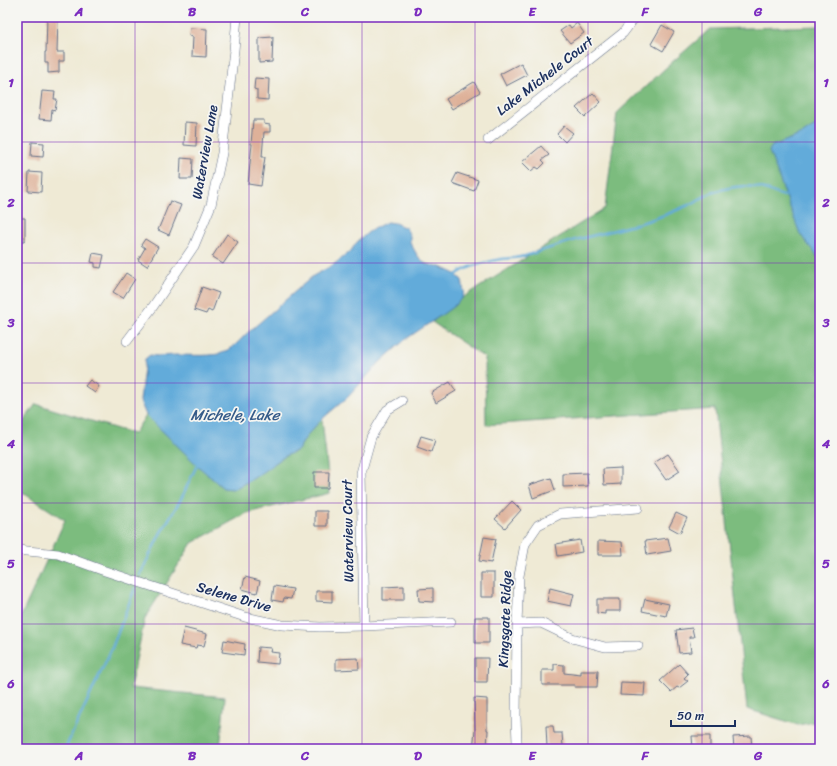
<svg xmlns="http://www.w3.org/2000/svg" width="837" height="766" font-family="Sriracha,sans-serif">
  <rect width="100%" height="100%" fill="#f6f6f2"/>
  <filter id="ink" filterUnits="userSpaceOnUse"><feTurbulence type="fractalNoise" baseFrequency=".025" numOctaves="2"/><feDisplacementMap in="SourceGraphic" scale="8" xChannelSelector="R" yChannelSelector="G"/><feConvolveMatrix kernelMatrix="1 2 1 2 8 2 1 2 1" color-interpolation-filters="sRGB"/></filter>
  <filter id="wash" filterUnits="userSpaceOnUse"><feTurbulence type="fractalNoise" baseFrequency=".012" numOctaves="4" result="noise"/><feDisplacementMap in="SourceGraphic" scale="16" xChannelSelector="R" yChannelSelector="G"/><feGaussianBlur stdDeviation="0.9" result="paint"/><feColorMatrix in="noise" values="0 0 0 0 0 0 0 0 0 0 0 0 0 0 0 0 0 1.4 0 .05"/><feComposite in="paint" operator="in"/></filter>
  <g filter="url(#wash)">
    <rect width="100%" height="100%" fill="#efead5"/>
    <!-- forest -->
    <path fill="#7cbc7e" stroke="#4c766e" d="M820,26V721L798,725L747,709L715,409L486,425L485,358L432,322L462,298L605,208L617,113L670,64L710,29Z
      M36,404L134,434L146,415L223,488L234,489L254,478L285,456L298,450L308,434L322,419L330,493L247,513L192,543L145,618L130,688L225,697L220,748L17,749V625L65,520L17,489V430Z"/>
    <!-- water -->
    <path fill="#62abda" stroke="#3e6d9c" d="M820,123V260L800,234L772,159L769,151L772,146L803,134Z
      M387,222L395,223L406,228L410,236V242L417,255L426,264L441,267L454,273L462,280L464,292L462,298L454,306L443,314L406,339L380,362L348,397L322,419L308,434L298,450L285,456L254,478L234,489L223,488L199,467L146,415L140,401L145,359L150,355C159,357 168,355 178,355C190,355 214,357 225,352C232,348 238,343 244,336L313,276L333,265L350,252L357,242L371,230Z"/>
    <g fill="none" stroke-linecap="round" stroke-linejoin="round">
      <!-- stream -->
      <path stroke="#62abda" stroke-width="2.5" d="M456,275C467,266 487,262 501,259C509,258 518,258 525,256C541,251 556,246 572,241C601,233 631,227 659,217C671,213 682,208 693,203C705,196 715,190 729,188C742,185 756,186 768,190C774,193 779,195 785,196
        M140,575L160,534L181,499L197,465
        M65,749L112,648L135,588"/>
    </g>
    <g id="blocks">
      <!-- building -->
      <path fill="#deb199" d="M47,17H58L57,52H64V61H59V72L48,73V63H45V52H46Z
        M577,23L584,33L570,43L560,31L569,25L571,28Z
        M662,25L674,32L663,51L651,44Z
        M190,28L207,29L206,57L192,56L193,37L189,36Z
        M273,37L272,62L259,63V38Z
        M521,63L527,75L506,86L500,74Z
        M255,78L269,79L268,100L257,99V90L254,89Z
        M474,82L480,92L452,109L446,99Z
        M42,91L55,92L54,99H57L55,110L52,109L51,120L39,119Z
        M593,93L601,102L585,117L576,108Z
        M253,120H264V124L270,125V132H264L262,157H265L261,186L248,184L252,144H251Z
        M185,122L197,123L196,146L184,145Z
        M564,126L573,133L565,142L557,134Z
        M32,142L44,143L43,157L31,156Z
        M541,146L549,155L542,160L545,163L539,169L536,167L531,171L522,162Z
        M181,158L193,159L192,179H180Z
        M29,172L42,173L41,192L28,191Z
        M457,173L478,180L474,191L452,183Z
        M170,201L181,205L169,235L158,230Z
        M18,218H25V241H18Z
        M227,234L238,242L223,264L212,257Z
        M145,239L158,247L147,266L138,260L145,248L141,245Z
        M93,253L104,255L101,268L95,267V263L91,262Z
        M126,273L135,279L123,298L113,292Z
        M202,287L219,293L212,312L208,310L206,314L194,310Z
        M90,380L99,386L95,393L85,386Z
        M450,382L456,391L436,403L431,393Z
        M421,436L435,440L431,452L417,447Z
        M668,454L680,471L666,480L654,463Z
        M621,468V484L604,485L603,469Z
        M314,472H329L328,488H314Z
        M587,473L588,486L563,487V474Z
        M551,478L555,490L533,498L529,485Z
        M512,501L521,510L505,528L495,519Z
        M315,511H327V526H315Z
        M676,513L687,518L680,533L669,527Z
        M484,537L496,539L491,563L479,561Z
        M668,538L671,551L647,555L645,541Z
        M580,540L582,552L558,556L556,544Z
        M598,541L622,542L623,555H598Z
        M481,573H494V597H481Z
        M245,577L260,581L257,593L242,589Z
        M274,586L293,589L291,599L284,598L283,602L272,600Z
        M404,586V600H383V587Z
        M433,588V602L419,601L418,589Z
        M550,588L574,594L571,606L547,601Z
        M316,591H332V602L316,601Z
        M597,599H620V611H605V614L597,613Z
        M645,599L669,604L666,616L642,611Z
        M475,617H489V643H475Z
        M184,628L207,634L204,646L197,645L196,648L180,645Z
        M692,628L694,637H689L691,652L679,653L676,630Z
        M224,640L245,644L244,655L222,652Z
        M258,647L271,648L270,652L279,653L278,664L257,662Z
        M358,658L359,669L336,670V659Z
        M475,658H488L487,682H475Z
        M554,664L564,665V673L581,675V671H598L597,687H574L575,685H542V670H554Z
        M679,664L688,674L684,678L688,681L679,688L677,687L671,692L660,681Z
        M621,682L645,683L644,696L620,695Z
        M474,698L487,699V730H488L487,749H473L475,730Z
        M546,726H553L554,733H562L563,747H547Z
        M692,736H710V748L693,749Z
        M751,736L752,749H734L733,737Z"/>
    </g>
  </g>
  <g filter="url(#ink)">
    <use href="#blocks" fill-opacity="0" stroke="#657088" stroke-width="1"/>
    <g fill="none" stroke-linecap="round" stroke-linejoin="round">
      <!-- minor casing -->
      <g stroke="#657088" stroke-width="10">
        <path id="minor" d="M488,140L623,33L635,17
          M127,341L152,308L194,246L211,205L222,153L234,50L237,17
          M17,550L58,554L102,570L245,617L282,625L320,627L364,626L451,622
          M517,624L541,623L572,638L605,647L638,646
          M364,626L361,473L371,437L387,410L402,401
          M519,749L517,742L516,717L517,624L519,576L525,544L538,525L560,514L638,508"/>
      </g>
      <!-- minor -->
      <use href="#minor" stroke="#fff" stroke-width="9"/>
    </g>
  </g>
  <!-- grid -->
  <path fill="none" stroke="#7b2cbf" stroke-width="1" stroke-opacity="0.55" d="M135,17V749M249,17V749M362,17V749M475,17V749M588,17V749M702,17V749M17,142H820M17,263H820M17,383H820M17,503H820M17,624H820"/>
  <g text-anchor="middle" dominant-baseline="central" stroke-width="3.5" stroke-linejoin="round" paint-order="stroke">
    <!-- street labels -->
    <g font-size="14" fill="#1b2f5e" stroke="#f6f6f2">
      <text transform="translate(545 76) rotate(-38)">Lake Michele Court</text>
      <text transform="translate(205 152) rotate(-80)">Waterview Lane</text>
      <text transform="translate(348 531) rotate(-91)">Waterview Court</text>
      <text transform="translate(234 597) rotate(16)">Selene Drive</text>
      <text transform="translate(505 619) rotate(-88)">Kingsgate Ridge</text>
    </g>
    <!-- water labels -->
    <g font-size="15" font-style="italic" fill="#345a89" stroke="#f6f6f2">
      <text x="235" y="415">Michele, Lake</text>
    </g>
  </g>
  <!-- margin -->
  <rect width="837" height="766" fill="none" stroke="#f6f6f2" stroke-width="44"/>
  <!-- scale -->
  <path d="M671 720v6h64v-6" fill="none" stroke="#1b2f5e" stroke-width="2"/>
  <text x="677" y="720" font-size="12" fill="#1b2f5e" stroke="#f6f6f2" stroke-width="3" paint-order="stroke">50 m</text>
  <rect x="22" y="22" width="793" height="722" fill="none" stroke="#7b2cbf" stroke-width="1.5"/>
  <g font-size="13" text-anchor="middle" font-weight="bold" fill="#7b2cbf">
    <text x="79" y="16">A</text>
    <text x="192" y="16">B</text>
    <text x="305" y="16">C</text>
    <text x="418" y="16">D</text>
    <text x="532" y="16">E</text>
    <text x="645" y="16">F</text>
    <text x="758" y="16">G</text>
    <text x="11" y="87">1</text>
    <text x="826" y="87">1</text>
    <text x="11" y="207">2</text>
    <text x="826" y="207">2</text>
    <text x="11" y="327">3</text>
    <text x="826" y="327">3</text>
    <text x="11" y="448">4</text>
    <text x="826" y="448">4</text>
    <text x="11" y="568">5</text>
    <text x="826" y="568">5</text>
    <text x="11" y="688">6</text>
    <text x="826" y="688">6</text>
    <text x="79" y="760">A</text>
    <text x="192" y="760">B</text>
    <text x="305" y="760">C</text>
    <text x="418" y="760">D</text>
    <text x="532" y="760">E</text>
    <text x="645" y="760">F</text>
    <text x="758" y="760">G</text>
  </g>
</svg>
